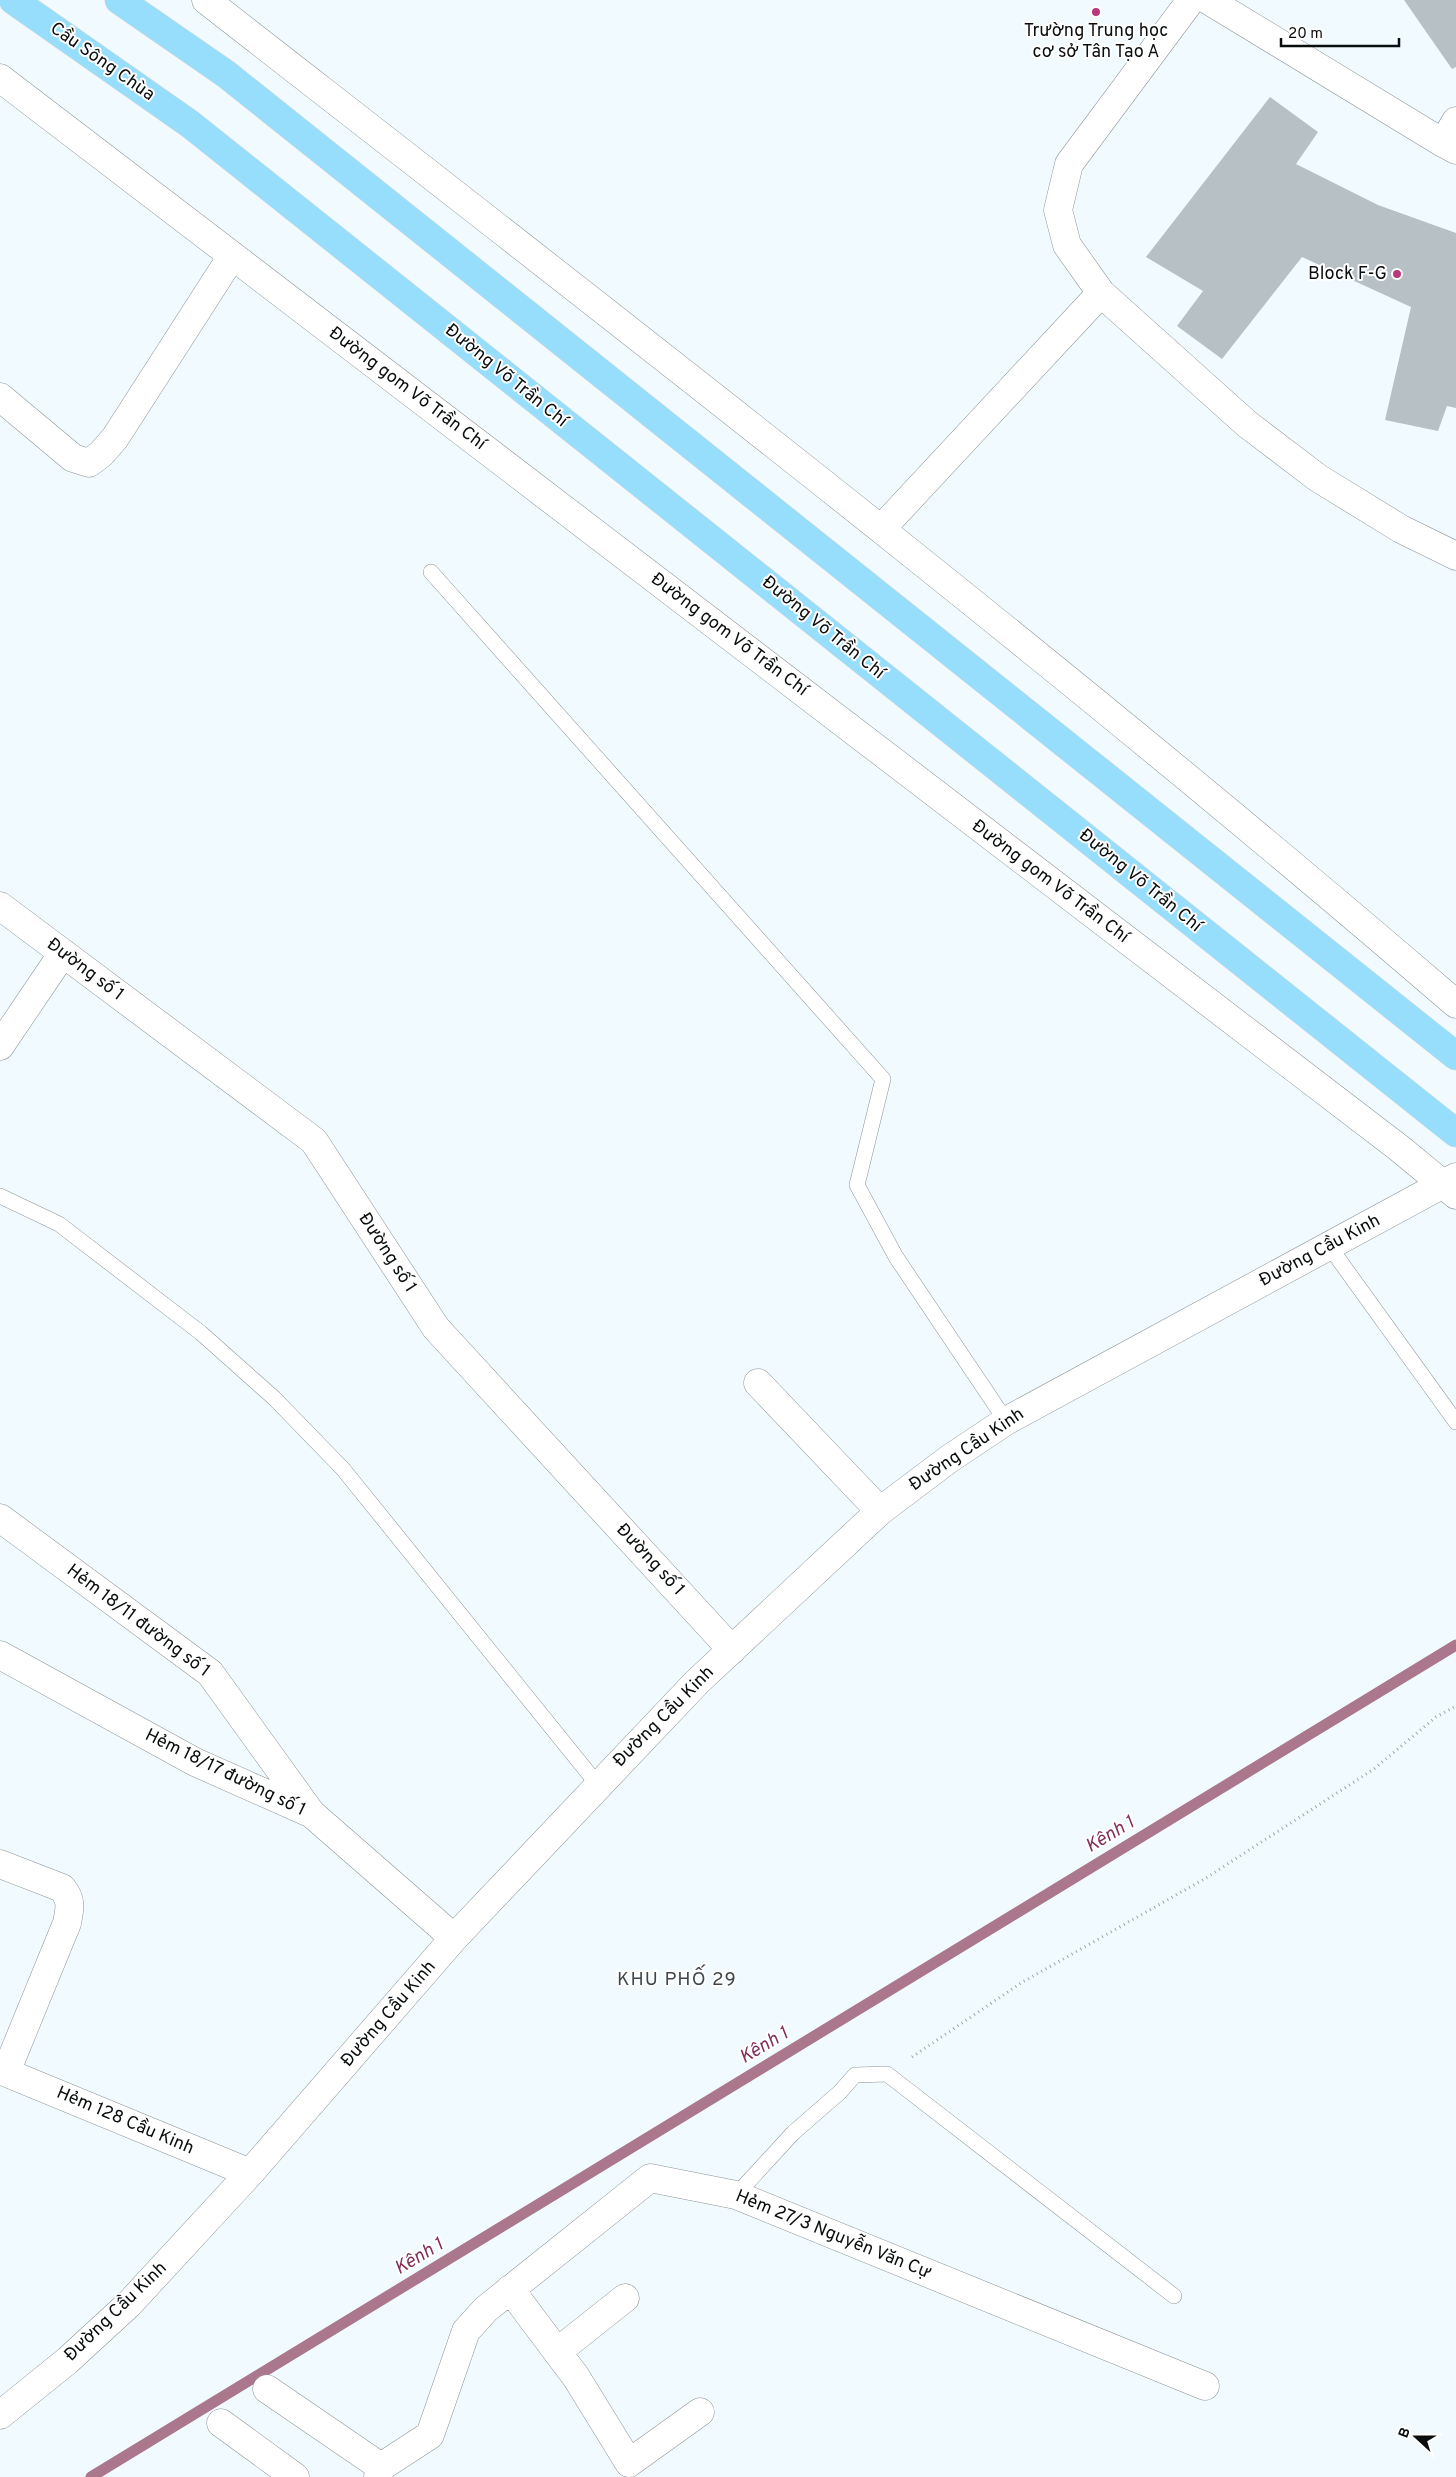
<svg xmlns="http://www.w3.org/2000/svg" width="1456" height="2477" font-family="Overpass,sans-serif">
  <rect width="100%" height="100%" fill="#f1fbff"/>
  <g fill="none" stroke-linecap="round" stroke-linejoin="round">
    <!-- stream -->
    <path stroke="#aa778d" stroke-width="11" d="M91,2477L1456,1645"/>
  </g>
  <!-- building -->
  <path fill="#b7c0c4" d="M1404,0H1456V67L1452,69Z
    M1270,97L1318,132L1296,164L1378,205L1456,233V408L1447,406L1438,431L1385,420L1411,307L1302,257L1222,359L1177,326L1203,291L1146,257Z"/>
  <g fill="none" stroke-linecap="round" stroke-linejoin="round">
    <!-- service casing -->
    <g stroke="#8c9498" stroke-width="16">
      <path id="service" d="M431,572L883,1079L857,1185L896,1257L1006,1421
        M0,1196L59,1224L201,1333L274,1398L343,1469L598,1785
        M1329,1246L1456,1422
        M736,2195L793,2133L840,2092L855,2075L887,2074L1174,2296"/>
    </g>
    <!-- minor casing -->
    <g stroke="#8c9498" stroke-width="29">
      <path id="minor" d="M206,0C628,329 1051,655 1456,1004
        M1191,0L1069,164L1058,210L1067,245L1101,293L1247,424L1318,478L1401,529L1456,556
        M1208,0L1443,143
        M0,78L1399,1148L1456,1195
        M1456,121L1443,143L1456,150
        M0,397L73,458L89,463L101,454L115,438L232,256
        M882,528L1101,293
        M0,906L314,1141L436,1328L732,1650
        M0,1046L63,953
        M758,1383L880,1511
        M0,1518L210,1673L311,1813
        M0,1655L195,1762L312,1814L454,1938
        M0,1864L62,1888C72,1900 70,1908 67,1923L6,2072
        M0,2070L250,2173
        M510,2289L576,2377L629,2463L700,2412
        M557,2352L625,2298
        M267,2389L381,2467
        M0,2415L67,2361L129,2304L250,2173L454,1938L697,1682L880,1511L949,1459L1006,1421L1456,1177
        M221,2423L295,2477
        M378,2477L381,2467L430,2435L466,2331L486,2309L650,2178L736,2195L1205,2386"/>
    </g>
    <!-- trunk casing -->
    <g stroke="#d8d8d8" stroke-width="29">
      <path id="trunk" d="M13,0L190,124L1456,1133
        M119,0L226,74L1456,1056"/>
    </g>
    <!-- path -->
    <path stroke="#9ea6a8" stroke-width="3" stroke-dasharray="1 4" stroke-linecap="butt" d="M912,2057L1021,1983L1206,1878L1374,1769L1436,1717L1456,1706"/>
    <!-- service -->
    <use href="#service" stroke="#fff" stroke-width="15"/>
    <!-- minor -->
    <use href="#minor" stroke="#fff" stroke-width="28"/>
    <!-- trunk -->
    <use href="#trunk" stroke="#96defb" stroke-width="28"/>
  </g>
  <!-- markers -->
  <g fill="#bb377b" stroke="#fff" stroke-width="2">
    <circle cx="1096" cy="12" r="5"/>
    <circle cx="1397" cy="274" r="5"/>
  </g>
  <g text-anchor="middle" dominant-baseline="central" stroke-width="4" stroke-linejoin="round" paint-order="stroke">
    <!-- poi labels -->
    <g font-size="18" fill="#0a0d0e" stroke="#fff">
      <text x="1096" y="31">Trường Trung học<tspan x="1096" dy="21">cơ sở Tân Tạo A</tspan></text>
      <text x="1387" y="274" text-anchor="end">Block F-G</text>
    </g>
    <!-- street labels -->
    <g font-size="18" fill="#0a0d0e" stroke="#fff">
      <text transform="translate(102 62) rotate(35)">Cầu Sông Chùa</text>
      <text transform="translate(506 376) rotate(39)">Đường Võ Trần Chí</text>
      <text transform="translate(407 389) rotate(37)">Đường gom Võ Trần Chí</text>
      <text transform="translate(823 628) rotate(39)">Đường Võ Trần Chí</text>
      <text transform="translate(729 635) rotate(37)">Đường gom Võ Trần Chí</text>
      <text transform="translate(1140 881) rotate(39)">Đường Võ Trần Chí</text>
      <text transform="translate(1050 882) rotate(37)">Đường gom Võ Trần Chí</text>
      <text transform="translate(85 970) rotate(37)">Đường số 1</text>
      <text transform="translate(1320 1251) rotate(-28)">Đường Cầu Kinh</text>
      <text transform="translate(387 1253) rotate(57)">Đường số 1</text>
      <text transform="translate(967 1450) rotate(-34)">Đường Cầu Kinh</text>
      <text transform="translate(650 1560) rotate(47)">Đường số 1</text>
      <text transform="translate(138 1621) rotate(37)">Hẻm 18/11 đường số 1</text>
      <text transform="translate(664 1717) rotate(-45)">Đường Cầu Kinh</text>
      <text transform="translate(225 1773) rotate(26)">Hẻm 18/17 đường số 1</text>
      <text transform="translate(389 2014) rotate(-49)">Đường Cầu Kinh</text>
      <text transform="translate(125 2121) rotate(23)">Hẻm 128 Cầu Kinh</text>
      <text transform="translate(833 2235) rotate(22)">Hẻm 27/3 Nguyễn Văn Cự</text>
      <text transform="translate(116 2312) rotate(-44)">Đường Cầu Kinh</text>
    </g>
    <!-- water labels -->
    <g font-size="19" font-style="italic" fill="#832e58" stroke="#fff">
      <text transform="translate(1110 1835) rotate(-31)">Kênh 1</text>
      <text transform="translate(764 2046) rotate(-31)">Kênh 1</text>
      <text transform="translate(419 2257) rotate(-31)">Kênh 1</text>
    </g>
    <!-- neighbourhood labels -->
    <g font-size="19" letter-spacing="1" fill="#3f474a" stroke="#fff">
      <text x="677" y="1980">KHU PHỐ 29</text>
    </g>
  </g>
  <!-- north arrow -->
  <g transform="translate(1416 2437) rotate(291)" stroke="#ffffff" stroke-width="4" paint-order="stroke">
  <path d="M0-4L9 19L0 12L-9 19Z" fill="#0a0d0e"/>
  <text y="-8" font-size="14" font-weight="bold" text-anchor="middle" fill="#0a0d0e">B</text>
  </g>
  <!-- scale -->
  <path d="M1281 38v8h118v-8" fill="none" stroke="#0a0d0e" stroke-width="2.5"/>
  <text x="1288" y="38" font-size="15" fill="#0a0d0e" stroke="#ffffff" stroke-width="4" paint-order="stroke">20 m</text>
</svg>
